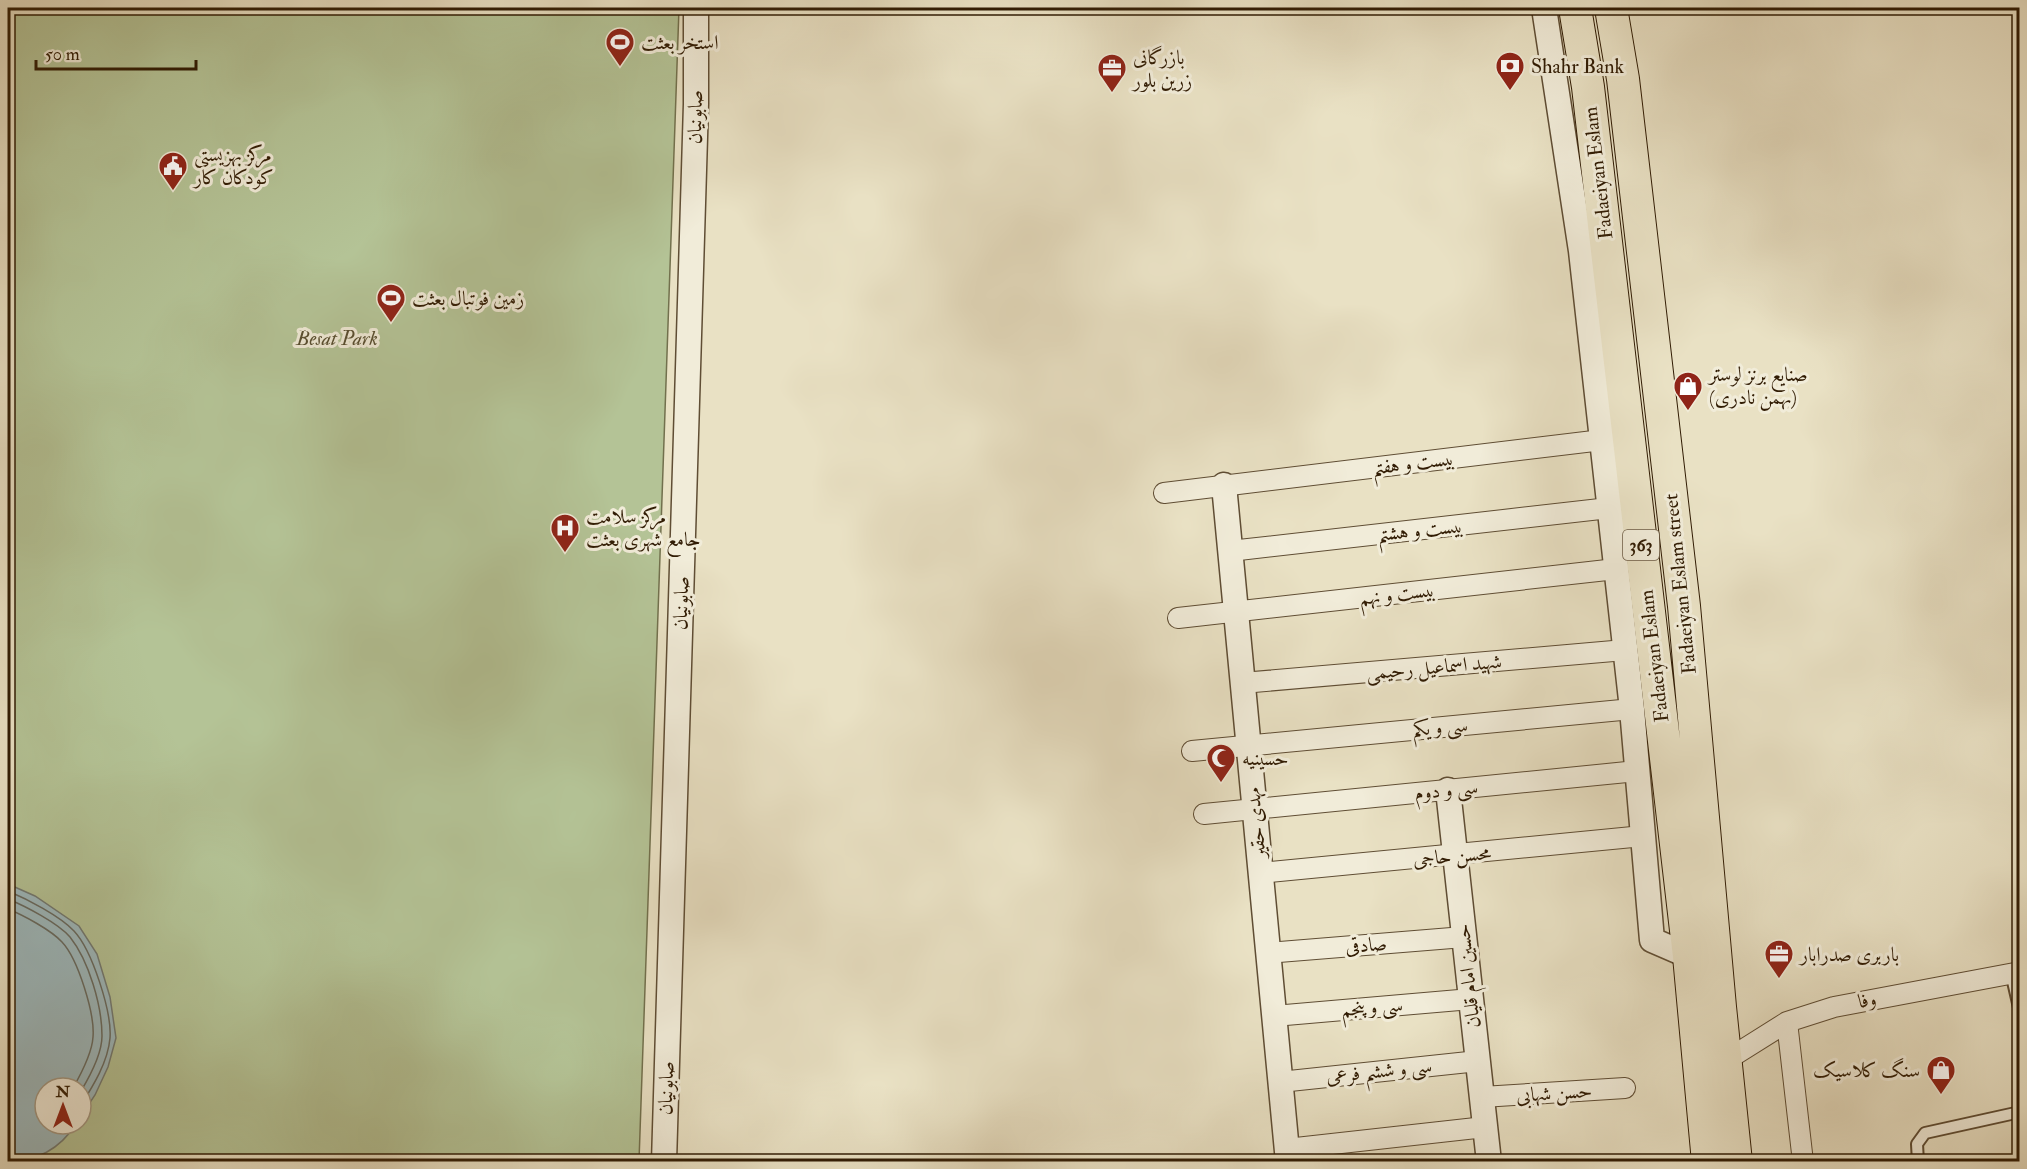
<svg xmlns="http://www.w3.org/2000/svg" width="2027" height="1169" font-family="'IM FELL Double Pica',Amiri,serif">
  <rect width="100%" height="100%" fill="#e9e1c4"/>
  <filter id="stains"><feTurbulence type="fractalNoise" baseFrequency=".00333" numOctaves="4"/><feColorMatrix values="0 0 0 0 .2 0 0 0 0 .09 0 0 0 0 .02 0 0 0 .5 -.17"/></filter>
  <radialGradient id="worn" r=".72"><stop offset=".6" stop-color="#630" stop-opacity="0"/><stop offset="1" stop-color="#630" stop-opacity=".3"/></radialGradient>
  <!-- green -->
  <path fill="#b4c396" stroke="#72704d" stroke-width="1.5" fill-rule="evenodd" d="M8,8H679L639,1161H8ZM45,1088H81V1124H45Z"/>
  <!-- water -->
  <path fill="#9dbabf" stroke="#727b74" stroke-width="1.5" d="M8,884L35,896L79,926L97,954L110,997L116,1038L108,1067L95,1095L81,1116V1088H45V1124H76C60,1149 36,1162 8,1161Z"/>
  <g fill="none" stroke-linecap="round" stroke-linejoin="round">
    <!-- shore -->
    <path stroke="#676b62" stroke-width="1.5" d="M8,891C27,899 60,916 74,931C92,950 112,1012 110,1038C108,1062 93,1086 81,1105
      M8,899C25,906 58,923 70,937C89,961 102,1006 102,1036C102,1054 90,1076 81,1091
      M8,909C23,915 51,930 62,942C78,959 95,1014 93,1037C92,1054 81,1074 73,1088"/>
    <!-- service casing -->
    <g stroke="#5f4d34" stroke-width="14">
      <path id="service" d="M2011,973L2020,1012
        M1918,1162L1917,1144L1925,1133L2020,1112"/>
    </g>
    <!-- minor casing -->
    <g stroke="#5f4d34" stroke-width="22">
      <path id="minor" d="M1164,493L1602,440
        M1230,551L1609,508
        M1178,618L1616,569
        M1242,683L1625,650
        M1192,751L1632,709
        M1204,814L1637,771
        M1260,873L1643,836
        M1268,953L1464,937
        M1274,1016L1471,999
        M1787,1022L1803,1162
        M1725,1061L1787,1022L1834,1007L2020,972
        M1280,1082L1478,1061
        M1482,1097L1625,1088
        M1287,1149L1485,1127"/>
    </g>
    <!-- tertiary casing -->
    <g stroke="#5f4d34" stroke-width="27">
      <path id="tertiary" d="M1544,8L1581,251L1632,709L1652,940L1689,956
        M1224,485L1288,1162
        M1448,790L1489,1162
        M664,1162L696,104V8"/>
    </g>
    <!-- primary casing -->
    <g stroke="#311c04" stroke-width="34">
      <path id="primary" d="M1575,8L1588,87L1689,956L1708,1162
        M1611,8L1623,79L1684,606L1720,1007L1736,1162"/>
    </g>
    <!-- service -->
    <use href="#service" stroke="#f1ecd9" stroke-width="10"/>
    <!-- minor -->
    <use href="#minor" stroke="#f1ecd9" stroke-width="20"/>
    <!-- tertiary -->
    <use href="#tertiary" stroke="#f1ecd9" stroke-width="24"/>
    <!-- primary -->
    <use href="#primary" stroke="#e9e1c4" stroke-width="32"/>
  </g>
  <!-- icons -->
  <defs>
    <g id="stadium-pin" transform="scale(1.5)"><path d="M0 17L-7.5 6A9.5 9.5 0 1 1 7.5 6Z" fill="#8f2418" stroke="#f1ecd9"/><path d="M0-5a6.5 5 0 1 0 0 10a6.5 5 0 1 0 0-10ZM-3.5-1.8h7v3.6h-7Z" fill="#fff"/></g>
    <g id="bank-pin" transform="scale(1.5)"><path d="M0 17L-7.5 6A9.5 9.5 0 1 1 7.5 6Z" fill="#8f2418" stroke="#f1ecd9"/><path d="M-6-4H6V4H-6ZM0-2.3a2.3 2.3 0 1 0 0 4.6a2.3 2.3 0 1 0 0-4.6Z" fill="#fff"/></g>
    <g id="office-pin" transform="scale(1.5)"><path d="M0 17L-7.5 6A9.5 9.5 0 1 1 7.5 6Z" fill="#8f2418" stroke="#f1ecd9"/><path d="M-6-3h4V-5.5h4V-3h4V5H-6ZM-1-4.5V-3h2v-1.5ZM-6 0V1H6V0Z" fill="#fff"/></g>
    <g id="civic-pin" transform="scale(1.5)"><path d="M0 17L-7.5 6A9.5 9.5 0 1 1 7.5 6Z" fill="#8f2418" stroke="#f1ecd9"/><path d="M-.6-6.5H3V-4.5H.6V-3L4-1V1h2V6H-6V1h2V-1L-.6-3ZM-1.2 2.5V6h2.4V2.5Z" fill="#fff"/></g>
    <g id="shop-pin" transform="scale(1.5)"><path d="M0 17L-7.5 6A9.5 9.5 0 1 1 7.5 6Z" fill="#8f2418" stroke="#f1ecd9"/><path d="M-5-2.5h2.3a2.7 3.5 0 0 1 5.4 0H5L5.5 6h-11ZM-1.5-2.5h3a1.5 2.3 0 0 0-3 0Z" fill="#fff"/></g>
    <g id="hospital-pin" transform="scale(1.5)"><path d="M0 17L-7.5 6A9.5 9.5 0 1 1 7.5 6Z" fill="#8f2418" stroke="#f1ecd9"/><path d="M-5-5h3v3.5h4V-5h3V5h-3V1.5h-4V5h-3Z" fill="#fff"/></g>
    <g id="mosque-pin" transform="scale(1.5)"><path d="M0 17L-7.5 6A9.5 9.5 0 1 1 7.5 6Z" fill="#8f2418" stroke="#f1ecd9"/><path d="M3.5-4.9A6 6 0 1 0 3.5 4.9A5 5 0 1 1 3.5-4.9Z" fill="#fff"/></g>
  </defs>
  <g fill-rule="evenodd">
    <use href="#stadium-pin" x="620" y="42"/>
    <use href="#bank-pin" x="1510" y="66"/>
    <use href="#office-pin" x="1112" y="68"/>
    <use href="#civic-pin" x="173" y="166"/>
    <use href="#stadium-pin" x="391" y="298"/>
    <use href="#shop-pin" x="1688" y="386"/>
    <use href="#hospital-pin" x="565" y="528"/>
    <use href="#mosque-pin" x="1221" y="758"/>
    <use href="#office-pin" x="1779" y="954"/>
    <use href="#shop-pin" x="1941" y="1070"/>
  </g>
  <g text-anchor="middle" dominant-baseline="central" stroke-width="6" stroke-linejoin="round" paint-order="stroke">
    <!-- shield labels -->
    <rect fill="#f1ecd9" stroke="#6b5a44" stroke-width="1.5" x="1623" y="530" width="36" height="30" rx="4.5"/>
    <g font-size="18" font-weight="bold" fill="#311c04">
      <text x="1641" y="545">363</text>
    </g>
    <!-- poi labels -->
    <g font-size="20" fill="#311c04" stroke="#f1ecd9" text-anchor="start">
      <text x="641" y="42">استخر بعثت</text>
      <text x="1133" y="57">بازرگانی<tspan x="1133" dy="23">زرین بلور</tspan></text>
      <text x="1531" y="66">Shahr Bank</text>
      <text x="194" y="154">مرکز بهزیستی<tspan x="194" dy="23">کودکان کار</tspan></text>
      <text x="412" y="298">زمین فوتبال بعثت</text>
      <text x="1709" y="374">صنایع برنز لوستر<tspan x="1709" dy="23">(بهمن نادری)</tspan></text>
      <text x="586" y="516">مرکز سلامت<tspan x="586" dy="23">جامع شهری بعثت</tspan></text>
      <text x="1242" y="758">حسینیه</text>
      <text x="1800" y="954">باربری صدرابار</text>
      <text x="1920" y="1070" text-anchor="end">سنگ کلاسیک</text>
    </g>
    <!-- street labels -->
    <g font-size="20" fill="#311c04" stroke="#f1ecd9">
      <text transform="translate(695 117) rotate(-89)">صابونیان</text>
      <text transform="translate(1598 173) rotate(-97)">Fadaeiyan Eslam</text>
      <text transform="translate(1413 463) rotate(-7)">بیست و هفتم</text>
      <text transform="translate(1420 530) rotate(-6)">بیست و هشتم</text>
      <text transform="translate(1680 584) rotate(-96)">Fadaeiyan Eslam street</text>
      <text transform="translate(1397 594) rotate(-7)">بیست و نهم</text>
      <text transform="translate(681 603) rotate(-88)">صابونیان</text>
      <text transform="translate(1654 656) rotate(-97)">Fadaeiyan Eslam</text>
      <text transform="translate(1434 667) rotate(-5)">شهید اسماعیل رحیمی</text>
      <text transform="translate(1440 727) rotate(-5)">سی و یکم</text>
      <text transform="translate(1446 790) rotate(-6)">سی و دوم</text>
      <text transform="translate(1256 823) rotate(-95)">مهدی حقیر</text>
      <text transform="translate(1452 856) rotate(-5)">محسن حاجی</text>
      <text transform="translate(1366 945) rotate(-5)">صادقی</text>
      <text transform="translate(1468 976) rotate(-96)">حسین امام قلیان</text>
      <text transform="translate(1867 1000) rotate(-11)">وفا</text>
      <text transform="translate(1372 1007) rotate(-5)">سی و پنجم</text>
      <text transform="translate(1379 1071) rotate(-6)">سی و ششم فرعی</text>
      <text transform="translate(666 1088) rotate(-88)">صابونیان</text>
      <text transform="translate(1554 1093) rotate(-4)">حسن شهابی</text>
    </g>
    <!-- park labels -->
    <g font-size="20" font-style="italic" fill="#584e30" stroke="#f1ecd9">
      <text x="337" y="338">Besat Park</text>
    </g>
  </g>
  <!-- margin -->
  <rect width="2027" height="1169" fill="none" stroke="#e9e1c4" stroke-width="30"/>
  <rect x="9" y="9" width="2009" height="1151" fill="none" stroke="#311c04" stroke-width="3"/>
  <rect x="15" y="15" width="1997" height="1139" fill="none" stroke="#311c04" stroke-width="1.5"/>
  <!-- north arrow -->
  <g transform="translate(63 1106)"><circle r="28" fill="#f1ecd9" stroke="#a49984" stroke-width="1.5"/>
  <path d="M0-4.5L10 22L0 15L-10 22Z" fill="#8f2418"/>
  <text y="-9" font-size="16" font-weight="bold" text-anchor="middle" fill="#311c04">N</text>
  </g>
  <!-- scale -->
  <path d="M36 60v9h160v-9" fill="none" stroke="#311c04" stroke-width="3"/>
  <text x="45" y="60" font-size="18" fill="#311c04" stroke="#f1ecd9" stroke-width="4.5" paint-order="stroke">50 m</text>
  <rect width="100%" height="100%" filter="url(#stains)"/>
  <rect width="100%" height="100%" fill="url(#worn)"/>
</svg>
